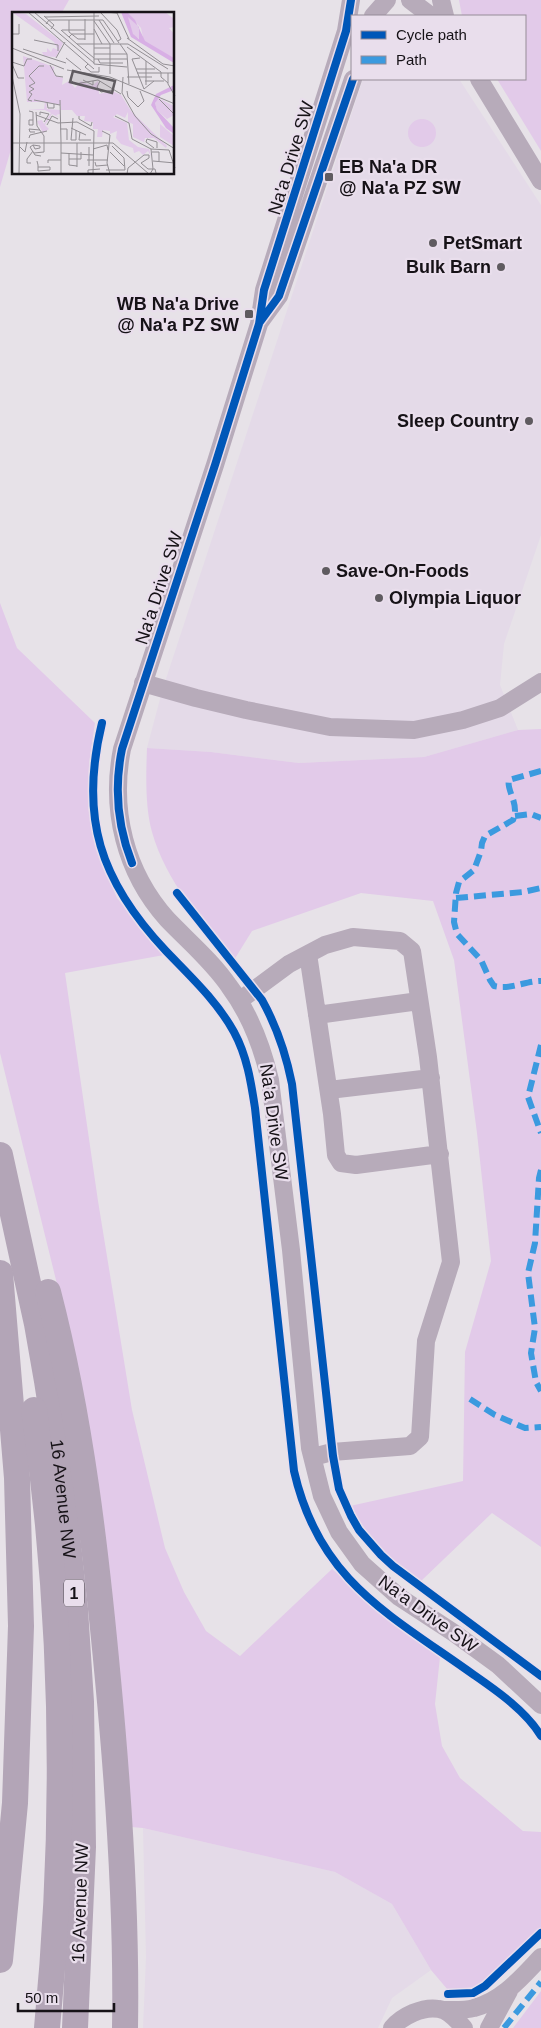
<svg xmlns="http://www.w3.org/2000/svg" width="541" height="2028" font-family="Arial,sans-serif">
  <rect width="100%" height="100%" fill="#e7e2e8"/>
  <!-- built -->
  <path fill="#e4dae8" d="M363,79H459L541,205V535L504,644L500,685L518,730L424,757L299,763L211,752L147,748L163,688Z
    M143,1828L335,1872L392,1904L431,1970L392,1998L378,2028H143L146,1957Z"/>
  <!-- green -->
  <path fill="#e2cae9" d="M0,0H69L61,14H14V139L0,187Z
    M459,0H541V151L497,79H525V16H462Z
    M408 133a14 14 0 1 1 28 0a14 14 0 1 1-28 0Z
    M0,603L17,648L95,723L89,764L88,807L97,851L117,898L164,955L65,973L98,1201L132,1410L165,1548L184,1592L206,1631L240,1656L332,1569L440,1657L435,1704L442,1746L460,1778L523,1831L541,1832V1928L476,1987L448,1990L431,1970L392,1904L335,1872L143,1828L131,1827L74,1353L0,1053Z
    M541,729V1547L492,1513L420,1582C388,1560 370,1539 350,1506L463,1481L465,1352L491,1261L477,1133L454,960L433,901L361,893L252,931L234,960C202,921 166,882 152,832C145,807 146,774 147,748L211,752L299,763L424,757L518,730Z
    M541,1991V2028H513Z"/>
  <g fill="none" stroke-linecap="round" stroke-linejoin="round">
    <!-- minor -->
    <path stroke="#b7abba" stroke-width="18" d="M351,0L346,31L264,290L259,324L215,465L122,749C110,810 125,872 167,919C188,941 212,961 229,986C250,1014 262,1046 270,1080L291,1250L310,1448L322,1496L339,1532L362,1564L399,1597L454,1633L498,1665L541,1705
      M410,0L431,16
      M441,0L445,16
      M373,16L387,0
      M479,79L541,181
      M260,322L279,296L353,79
      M143,683L196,698L246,710L330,727L414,730L463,720L500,708L541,682
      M308,954L332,1114L336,1155L341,1163L356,1165L440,1154
      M239,1001L289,964L325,945L353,937L400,941L412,951L428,1057L451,1262L426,1341L420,1437L410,1446L332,1452L313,1457
      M317,1015L419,1001
      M329,1090L431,1078
      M443,2010C453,2010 464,2011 474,2008C503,2000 521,1978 541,1957
      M392,2028C402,2016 423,2006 439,2009C448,2010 458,2021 464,2028
      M489,2028L509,1991"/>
    <!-- highway -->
    <g stroke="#b3a5b7" stroke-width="26">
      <path id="s1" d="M0,1155L37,1324L47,1381L58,1452L75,1609L81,1702L83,1847L75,2028"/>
      <path d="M0,1273L17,1478L21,1626L15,1803L0,1960"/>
      <path d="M48,1292C81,1419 96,1550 108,1680C119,1796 127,1912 125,2028"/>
      <path d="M34,1410C64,1615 67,1822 47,2028"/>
    </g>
    <!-- quiet -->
    <path stroke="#3b9adf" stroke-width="6" stroke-dasharray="12 6" stroke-linecap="butt" d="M541,771L509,780C506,791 520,803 513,820L485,836L482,843L481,851L474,870L459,882L456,893L454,922L457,934L481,960L490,980L494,986C510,990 525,981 541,981
      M515,816L531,814L541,818
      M456,898L523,892L541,888
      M541,1045L528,1097L541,1133
      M541,1170L539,1178L535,1243L528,1273L535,1328L531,1353L536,1382L541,1391
      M470,1399L495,1415L525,1428L541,1427
      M504,2028L541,1982"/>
    <!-- cycleway casing -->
    <g stroke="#e9deec" stroke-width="11">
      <path id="cycleway" d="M260,322L279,296L353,79
        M102,723C79,817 100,881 166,951C190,976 217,1001 234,1032C247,1056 251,1082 255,1108L294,1471C319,1581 389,1614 474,1675C497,1691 526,1711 541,1736
        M132,863C117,825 114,788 122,749L215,465L259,324L264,290L346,31L351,0
        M177,893L262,1000C277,1027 286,1054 292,1084L333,1456L339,1489L351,1516L359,1530L381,1555L393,1566L541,1676
        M448,1994L473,1993L485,1986L541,1933"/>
    </g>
    <!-- cycleway -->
    <use href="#cycleway" stroke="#0057b8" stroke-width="8"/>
  </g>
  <!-- markers -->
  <g fill="#5f5b60" stroke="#e9deec" stroke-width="2">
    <rect x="324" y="172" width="10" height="10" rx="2.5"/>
    <circle cx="433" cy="243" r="5"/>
    <circle cx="501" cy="267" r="5"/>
    <rect x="244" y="309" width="10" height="10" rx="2.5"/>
    <circle cx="529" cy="421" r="5"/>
    <circle cx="326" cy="571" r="5"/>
    <circle cx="379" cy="598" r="5"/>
  </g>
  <g text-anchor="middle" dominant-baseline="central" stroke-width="4.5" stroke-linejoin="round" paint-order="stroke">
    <!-- shield labels -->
    <rect fill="#e9deec" stroke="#554f57" stroke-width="1" x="64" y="1579.5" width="20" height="27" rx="4"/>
    <g font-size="16" font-weight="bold" fill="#161217">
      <text x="74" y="1593">1</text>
    </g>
    <!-- street labels -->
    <g font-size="18" fill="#161217" stroke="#e9deec">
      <text transform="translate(291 158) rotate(-73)">Na'a Drive SW</text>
      <text transform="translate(159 588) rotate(-72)">Na'a Drive SW</text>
      <text transform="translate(274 1122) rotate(82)">Na'a Drive SW</text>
      <text stroke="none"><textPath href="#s1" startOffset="350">16 Avenue NW</textPath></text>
      <text transform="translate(428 1614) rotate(36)">Na'a Drive SW</text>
      <text transform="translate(80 1903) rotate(-88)">16 Avenue NW</text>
    </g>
    <!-- poi labels -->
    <g font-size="18" font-weight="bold" fill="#161217" stroke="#e9deec" text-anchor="start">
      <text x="339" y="167">EB Na'a DR<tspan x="339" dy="21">@ Na'a PZ SW</tspan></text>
      <text x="443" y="243">PetSmart</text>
      <text x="491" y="267" text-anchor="end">Bulk Barn</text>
      <text x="239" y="304" text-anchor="end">WB Na'a Drive<tspan x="239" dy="21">@ Na'a PZ SW</tspan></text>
      <text x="519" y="421" text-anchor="end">Sleep Country</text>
      <text x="336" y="571">Save-On-Foods</text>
      <text x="389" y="598">Olympia Liquor</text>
    </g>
  </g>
  <!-- overview -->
  <g transform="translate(12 12)">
    <rect width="162" height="162" fill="#e7e2e8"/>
    <path d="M0,0L14,2L51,31L44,45L32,44L30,40H35V36L39,40L41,36L46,38L42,30ZM115,0H153L162,7V15L157,16L162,22V46L132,30L129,16ZM115,3L127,15L129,27L121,24ZM11,44L42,55V63L51,66L50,73L57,69L63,76L69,69L80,74L86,69L87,82L100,79L109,83L119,99L155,134L154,136L142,126H133L132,130L138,133L121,125V112L116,110V100L113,106L105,102L101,105L115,111L117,128L126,135L137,137L139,144L136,139L131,143L127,139L122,141L121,136L109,132L104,126L105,119L98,122V119L91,118L90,125H85L86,117H81V110L72,109L73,104H65L60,98H49V93L34,90L35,97L48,98V102L44,103L48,106L40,102L33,113L37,117L31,121L25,109L30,108L32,112L39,101L33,98H15L32,97L33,90H15ZM146,86L162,94V103L155,107L145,98L143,91ZM148,112L162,124V134L148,125Z" fill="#e2cae9"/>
    <path d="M109,0H115L123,8L133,29L162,46V51L119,25ZM116,5L127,15V27L121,22ZM162,73V78L149,83L143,91L145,98L162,116V122L154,116L139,93L144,82Z" fill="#d8afe5" fill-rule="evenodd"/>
    <path fill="none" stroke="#938f94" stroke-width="1" d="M16,0L82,57M22,0L82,51M22,0H88M82,0V52L115,55M88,0L105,18L109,27L106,29M93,0L105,1L117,27M32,4L42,13L39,17M33,5L87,4M57,8V20L66,27H73M87,8L102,31M91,8L107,31M82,9L98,32V62M34,12L37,8H91M82,17L90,32M49,18L65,32H116L156,57M50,18H73M1,22H7V12M57,25L60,22H82M115,26L151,52L163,54M22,28L46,33V39M73,28V7M65,32L82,46M108,32L115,42L117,72M115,35L149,60V65L156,71M0,36L52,57M82,36H98M11,37L54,51M82,42H115M44,46L53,30M54,46L69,58M128,46L120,47L132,77L142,69M82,47H115M86,47L88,51H111M0,50L12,54L15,47H20M0,52L6,66H12M76,52L73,55L79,60H87V55M38,53L44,64L51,65M124,57H143M55,58L98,65L163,92M125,61H163M156,61V72L163,84M0,64L8,102L7,162M111,65L110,81L123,104L139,122L163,137M115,65H140M58,67L63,72L86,68L109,82M71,68L81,73V69M88,69L85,75L89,80L101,78M133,69H152M134,73V49M115,79L116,85L126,95L132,89L128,79M147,87L163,103M22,88L48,93M48,88L49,130M20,89L16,88L20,82L17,80L22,77L17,74L23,71L17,64L27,54H32M35,90L36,96H42V92M17,99L21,100V113H17V108H21M24,103L46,111L65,110L82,119M28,103V100L37,102L32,110M67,104V107L79,114L80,110M103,104L117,111L120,127L139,137L141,157L138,162M61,106L59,128H64V118M35,113L40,104L46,107M59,116L74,123M48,117H55V128M90,119L98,123L95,151L98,162M23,120H18L17,117L28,118M68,120L67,128H79M17,126L18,123L35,119M0,131H101L137,162M21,133L18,135L23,143L29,144M21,133L28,134V136L23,137ZM100,134L112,146L113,158M8,135L13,140L15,130M77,135V154M142,136L134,130L135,127L145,130V136M81,137L95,133L96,138M139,137L157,138L163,156M98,140L112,154M140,140H147V149M22,141L32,140V124L25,114L24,100M49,141L81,143M57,141V153L65,154M57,147H69V140M75,148H96M25,149L26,153V159L38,158V155H26M141,149L163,151M83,150L84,154L96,153M19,151H15V147L21,139M36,151V148H49M65,155V131M94,158H113M49,162V130M81,162L82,119M87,162L76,161V158L88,157M115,162L116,156L132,143H137V146L129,151L136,157H143L144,161"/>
    <path fill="#5f5b60" fill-opacity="0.15" stroke="#5f5b60" stroke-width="2.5" d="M61,59L103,69L100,81L58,70Z"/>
    <rect width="162" height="162" fill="none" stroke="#161217" stroke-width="2.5"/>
  </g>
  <!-- legend -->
  <rect x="351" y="15" width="175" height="65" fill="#e9deec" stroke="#958c97"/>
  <rect x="361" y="31" width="25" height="8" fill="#0057b8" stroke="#958c97"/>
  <text x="396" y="40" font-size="15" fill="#161217">Cycle path</text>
  <rect x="361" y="56" width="25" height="8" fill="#3b9adf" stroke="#958c97"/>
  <text x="396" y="65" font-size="15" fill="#161217">Path</text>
  <!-- scale -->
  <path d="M18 2003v8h96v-8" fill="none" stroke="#161217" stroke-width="2.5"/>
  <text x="25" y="2003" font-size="15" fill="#161217" stroke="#e9deec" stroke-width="4" paint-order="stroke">50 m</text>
</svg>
